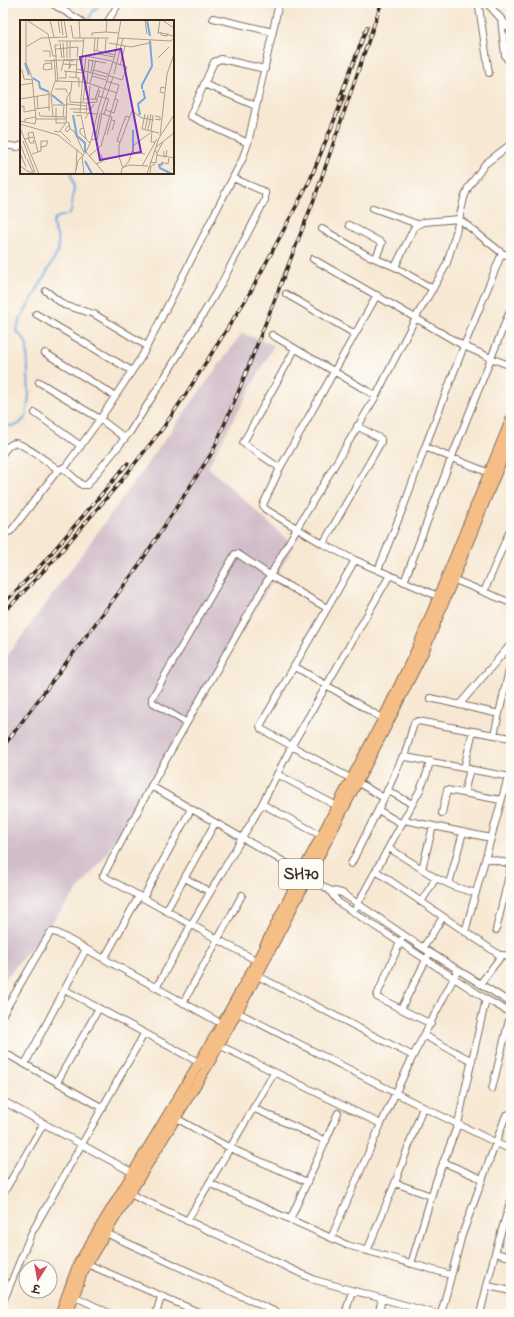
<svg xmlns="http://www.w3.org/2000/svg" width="514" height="1317" font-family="'Indie Flower','Playpen Sans Deva',sans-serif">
  <rect width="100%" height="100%" fill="#fdfcf7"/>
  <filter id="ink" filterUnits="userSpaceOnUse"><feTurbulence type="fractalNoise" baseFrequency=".025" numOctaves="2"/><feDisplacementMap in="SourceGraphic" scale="8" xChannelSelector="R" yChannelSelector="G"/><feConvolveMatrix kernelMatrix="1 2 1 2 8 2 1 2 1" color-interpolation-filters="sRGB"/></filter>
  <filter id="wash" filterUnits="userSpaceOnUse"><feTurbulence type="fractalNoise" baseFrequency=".012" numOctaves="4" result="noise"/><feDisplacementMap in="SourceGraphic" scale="16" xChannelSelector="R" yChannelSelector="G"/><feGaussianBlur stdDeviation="0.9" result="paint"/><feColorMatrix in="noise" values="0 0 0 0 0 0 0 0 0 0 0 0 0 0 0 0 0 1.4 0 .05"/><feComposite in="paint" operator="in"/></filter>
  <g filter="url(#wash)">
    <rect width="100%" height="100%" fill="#f7e8d3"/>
    <!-- industrial -->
    <path fill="#d1bdc9" d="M242,333L274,345L208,467L294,546L103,859L3,982V662L53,594Z"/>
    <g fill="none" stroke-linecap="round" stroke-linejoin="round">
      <!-- stream -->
      <path stroke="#75a6e0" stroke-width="2" d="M88,21L93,11L102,3
        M3,424L10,426L18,425L26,417L29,396L27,347L25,340L16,331L20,320L58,252C58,248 59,242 58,239C57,232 49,224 56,218C61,215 67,217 71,212L74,187L71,173"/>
    </g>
  </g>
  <g filter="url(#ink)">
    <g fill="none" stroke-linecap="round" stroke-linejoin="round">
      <!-- street casing -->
      <g stroke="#7d6c5d" stroke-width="8">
        <path id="street" d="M51,3L81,21
          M480,3L479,7L489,73
          M487,3L511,30
          M213,18L273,32
          M501,19L505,55L507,59L511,61
          M108,21L119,3
          M204,84L256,106
          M248,143L190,116L214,62L221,59L265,69
          M3,145L18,147L21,145
          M373,208L417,224
          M349,225L382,243L376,258
          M322,229L367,255L395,267L433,289
          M313,259L464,346L491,358L511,366
          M395,267L415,226L424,222L459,219L502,253
          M46,291L64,305L94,314L147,346
          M286,294L355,334
          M377,295L280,468L263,505L265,509L323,544L355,560L442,598
          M36,314L132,371
          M272,335L376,396
          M45,353L115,396
          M39,382L100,419L125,438
          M35,413L81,446
          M425,447L492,474
          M3,453C6,448 9,444 15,443C23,443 50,464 59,470
          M63,468L82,485H87L130,432L163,380L219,288L265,200V192L233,178
          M280,468L243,443L295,349
          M3,534L11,531L57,471L66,466L100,419L142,356L242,160L248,143L279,3
          M323,544L381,442V439L357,426
          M378,570L405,503L425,447L464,346L502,253L511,257
          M450,578L511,603
          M404,582L451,459L511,308
          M484,592L509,532
          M294,666L385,720
          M430,698L499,714
          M459,705L511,644
          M187,723L152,702V698L235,554H238L271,576L327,608
          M494,735L511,662
          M404,757L414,723L418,721L511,738
          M464,768L473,731
          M277,774L337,806
          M151,786L302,872L329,890L342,893L423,948L511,1003
          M387,790L412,804
          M464,793L470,769
          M384,798L402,758L406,757L510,777
          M262,804L324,837
          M378,810L402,824
          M442,813L447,790L501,800
          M404,820L491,838
          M389,848L436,878L455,887L476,893
          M486,858L511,864
          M351,864L384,798L357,782L261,729L260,726L355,560
          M422,869L433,826
          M376,871L501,956
          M185,878L210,892
          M449,884L463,832
          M329,890L338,902L486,999L511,1013
          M143,898L191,809
          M421,902L436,878
          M356,907L420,790L427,773L430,761
          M166,911L215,823
          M496,930L511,867
          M465,932L508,777
          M401,940L378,993L377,997L431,1024
          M423,948L443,917
          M104,959L139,896
          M259,962L103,876L151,786L297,528L376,396L416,317L443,271L447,263L456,232L464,198L468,188L485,164L511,144
          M254,974L413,1056
          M480,984L502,955L511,956
          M156,988L191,925L262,804L291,747L390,575
          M65,990L202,1064
          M183,1003L242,895
          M401,1009L428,956
          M235,1011L423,1107L511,1150
          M3,1014L50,933L52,932L57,933L224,1025
          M425,1036L472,1061
          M219,1045L381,1124
          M3,1052L103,1108
          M25,1064L86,949
          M57,1082L99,1008
          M492,1089L511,1012
          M3,1101L135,1174
          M253,1108L326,1141
          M174,1117L230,1148L307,1182
          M443,1162L482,1179
          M209,1183L347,1245L451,1275
          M395,1183L431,1196
          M3,1194L44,1123
          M130,1194L315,1280L437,1314
          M290,1220L338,1113
          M187,1221L274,1073
          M106,1233L280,1314
          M331,1238L381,1124L413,1056L458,970
          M367,1251L395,1183L423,1107
          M495,1253L511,1257
          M85,1263L203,1314
          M411,1264L436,1181L458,1124L465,1090L486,999
          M488,1286L511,1291
          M74,1296L111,1314
          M3,1302L31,1234L144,1034
          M156,1314L161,1297
          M345,1314L352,1291
          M378,1314L382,1299
          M441,1314L462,1235L506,1115L511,1114
          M480,1314L495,1253L511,1199
          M510,1314L511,1310"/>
      </g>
      <!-- primary casing -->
      <g stroke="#7d6c5d" stroke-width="11">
        <path id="primary" d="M60,1314L78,1264L222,1024L257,961L302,872L383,719L418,646L511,419
          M68,1314L82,1274L87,1264L207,1067L257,976L386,727L425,649L511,437"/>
      </g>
      <!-- street -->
      <use href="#street" stroke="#fff" stroke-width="6"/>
      <!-- primary -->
      <use href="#primary" stroke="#f6be87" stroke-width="9"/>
      <!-- rail casing -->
      <g stroke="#3b2a1e" stroke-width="3.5">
        <path id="rail" d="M339,100L367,27
          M3,604L43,563L128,463
          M3,612L13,603L51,563L121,481L163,428L186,394L251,291L281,235L310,180L344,96
          M3,747L137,568L213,451L240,388L315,197L380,7"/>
      </g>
      <!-- rail -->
      <use href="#rail" stroke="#fdfcf7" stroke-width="2" stroke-dasharray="6" stroke-linecap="butt"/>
    </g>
  </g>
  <g text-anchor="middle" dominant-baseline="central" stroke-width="3" stroke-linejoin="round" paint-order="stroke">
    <!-- shield labels -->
    <rect fill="#fdfcf7" stroke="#75695f" stroke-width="1" x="279" y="859" width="44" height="30" rx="3"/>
    <g font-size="17" font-weight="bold" fill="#3b2a1e">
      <text x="301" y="874">SH70</text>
    </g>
  </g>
  <!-- overview -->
  <g transform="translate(20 20)">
    <rect width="154" height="154" fill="#f7e8d3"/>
    <path fill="none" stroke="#75a6e0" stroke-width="2" d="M127,0L130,16M5,43L9,55M13,58L19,62L20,68L29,72M122,69V65L132,46L130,21M32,75L43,84M53,95L57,116L65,123V132M120,95L118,84L125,78L123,70M113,110V132M65,141L72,154M143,144L139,145L140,148L152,154"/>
    <path fill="none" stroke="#ac9c8b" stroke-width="1" d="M30,0L34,17M38,0L40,13M41,0L43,15M44,0L47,18M59,0L60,18M87,0L86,12L98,13M125,0L127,14M142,0L154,8M8,1L28,14L33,36H37M51,5L53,18H89M138,12L153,16M141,12V15L147,16L148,13M138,14L140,0M72,16V13L86,12M98,18L151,21L154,18M38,21H64M50,21V38M40,23L42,38M43,23L44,38M89,23L111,27L129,23L130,20M38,25H35L38,62M6,27L21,18L47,17M36,29L58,27L57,37M74,30L95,35M23,31H30V37M77,31L78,18M74,32L75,18M74,33L94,37M85,33L86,19M66,36L92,41M47,38V21M138,38L149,27M34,39L36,62M68,40L86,43M24,41L63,39M50,41L49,49L51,45M43,44L57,45M100,45L105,26M57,49L87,57M26,50L32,49L31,40M26,50L23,49L24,44L31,43M61,50L64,18M74,50L88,54M0,51L2,50L4,59L13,60M41,51L44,40L54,41M44,51L64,53L66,36M71,52L73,40M94,54L103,18M87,55L102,60L107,47L92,42M72,56L86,60M49,57L59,58V67M56,57L57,39M39,58H46V51M35,61L65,62L97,73M52,61L51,71L47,77L46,102L49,103L50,109L54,111L64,133M67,62L69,40M70,63L76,40M0,65L13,63M35,69H46L47,73M80,70L78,76L89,79L84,94M29,72V91M50,72V82L67,83L66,93M144,73L140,72L141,67L145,68M31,74L33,96M17,76L18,88M0,79L31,74L35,61M63,79H77L78,76M69,79L70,66M75,79L79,67M63,82L65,65L68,63M67,83L77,82V79M47,84L67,86M33,85H47M0,87L4,86V92L15,90M36,88V103H46M15,89L30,87M50,89H71M86,90L94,93L98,80L95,79M19,92L20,96L46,97M53,92L77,94M60,92L63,53M81,93L93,57M81,93L92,97L87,115M125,94L122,109L139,113M56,96L61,95L66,119L70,123M135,96L140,97V100L135,99M43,97L44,85M16,99H46M65,99L74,84M92,100L95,101L92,110M0,101L15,104L16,99L12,57L6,43V0M5,102V99L16,97M0,104L38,115L63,135M49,105L45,110L47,112L50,109M0,108L19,154M64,108L60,109V113L66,119M125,110L128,95M128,110L131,94M34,111L39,112L46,103M40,111L51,122M131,111L133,95M132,111L131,122H135M140,116L147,54L154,34M14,117L18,132M8,118L10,123H14L13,120M5,119L9,118L14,117L13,112L8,113L9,118M71,119L77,120L82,93M75,120L80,93M3,121L15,152M100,122L97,121L101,109L106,96L109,97M0,123L6,139M20,127L26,126L28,121H24M136,127L154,113M144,131V136L154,138M112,132L125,134M0,133L6,147M137,133L143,122M12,134L21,131V121H24M137,135L146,137L147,130M62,136L64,154M69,136L81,126L99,65L86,61M7,139L13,152M130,142L136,143L137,133L135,130M141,142L148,144L149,138M76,144L83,141L81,134M0,146L9,152H15M122,146L137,119M103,148L99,137V125L112,91L122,98L134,100M103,148L109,141L114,125L130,113M56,150L57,129M55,154L58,141L66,132M85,154L66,132L71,121L79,86L95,35L101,0M101,154L102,148L109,145L128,146M127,154L139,118L154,95M130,154L131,146L135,144"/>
    <path fill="#7b2cbf" fill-opacity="0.15" stroke="#7b2cbf" stroke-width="2" d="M101,29L121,132L80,140L60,37Z"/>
    <rect width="154" height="154" fill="none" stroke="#3b2a1e" stroke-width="2"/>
  </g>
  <!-- margin -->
  <rect width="514" height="1317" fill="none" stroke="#fdfcf7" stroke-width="16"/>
  <!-- north arrow -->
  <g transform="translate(38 1279) rotate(191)"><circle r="19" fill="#fdfcf7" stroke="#afa8a0"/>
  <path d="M0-3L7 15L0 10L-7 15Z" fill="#d1495b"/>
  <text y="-6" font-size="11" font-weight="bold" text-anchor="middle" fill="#3b2a1e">उ</text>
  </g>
</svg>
